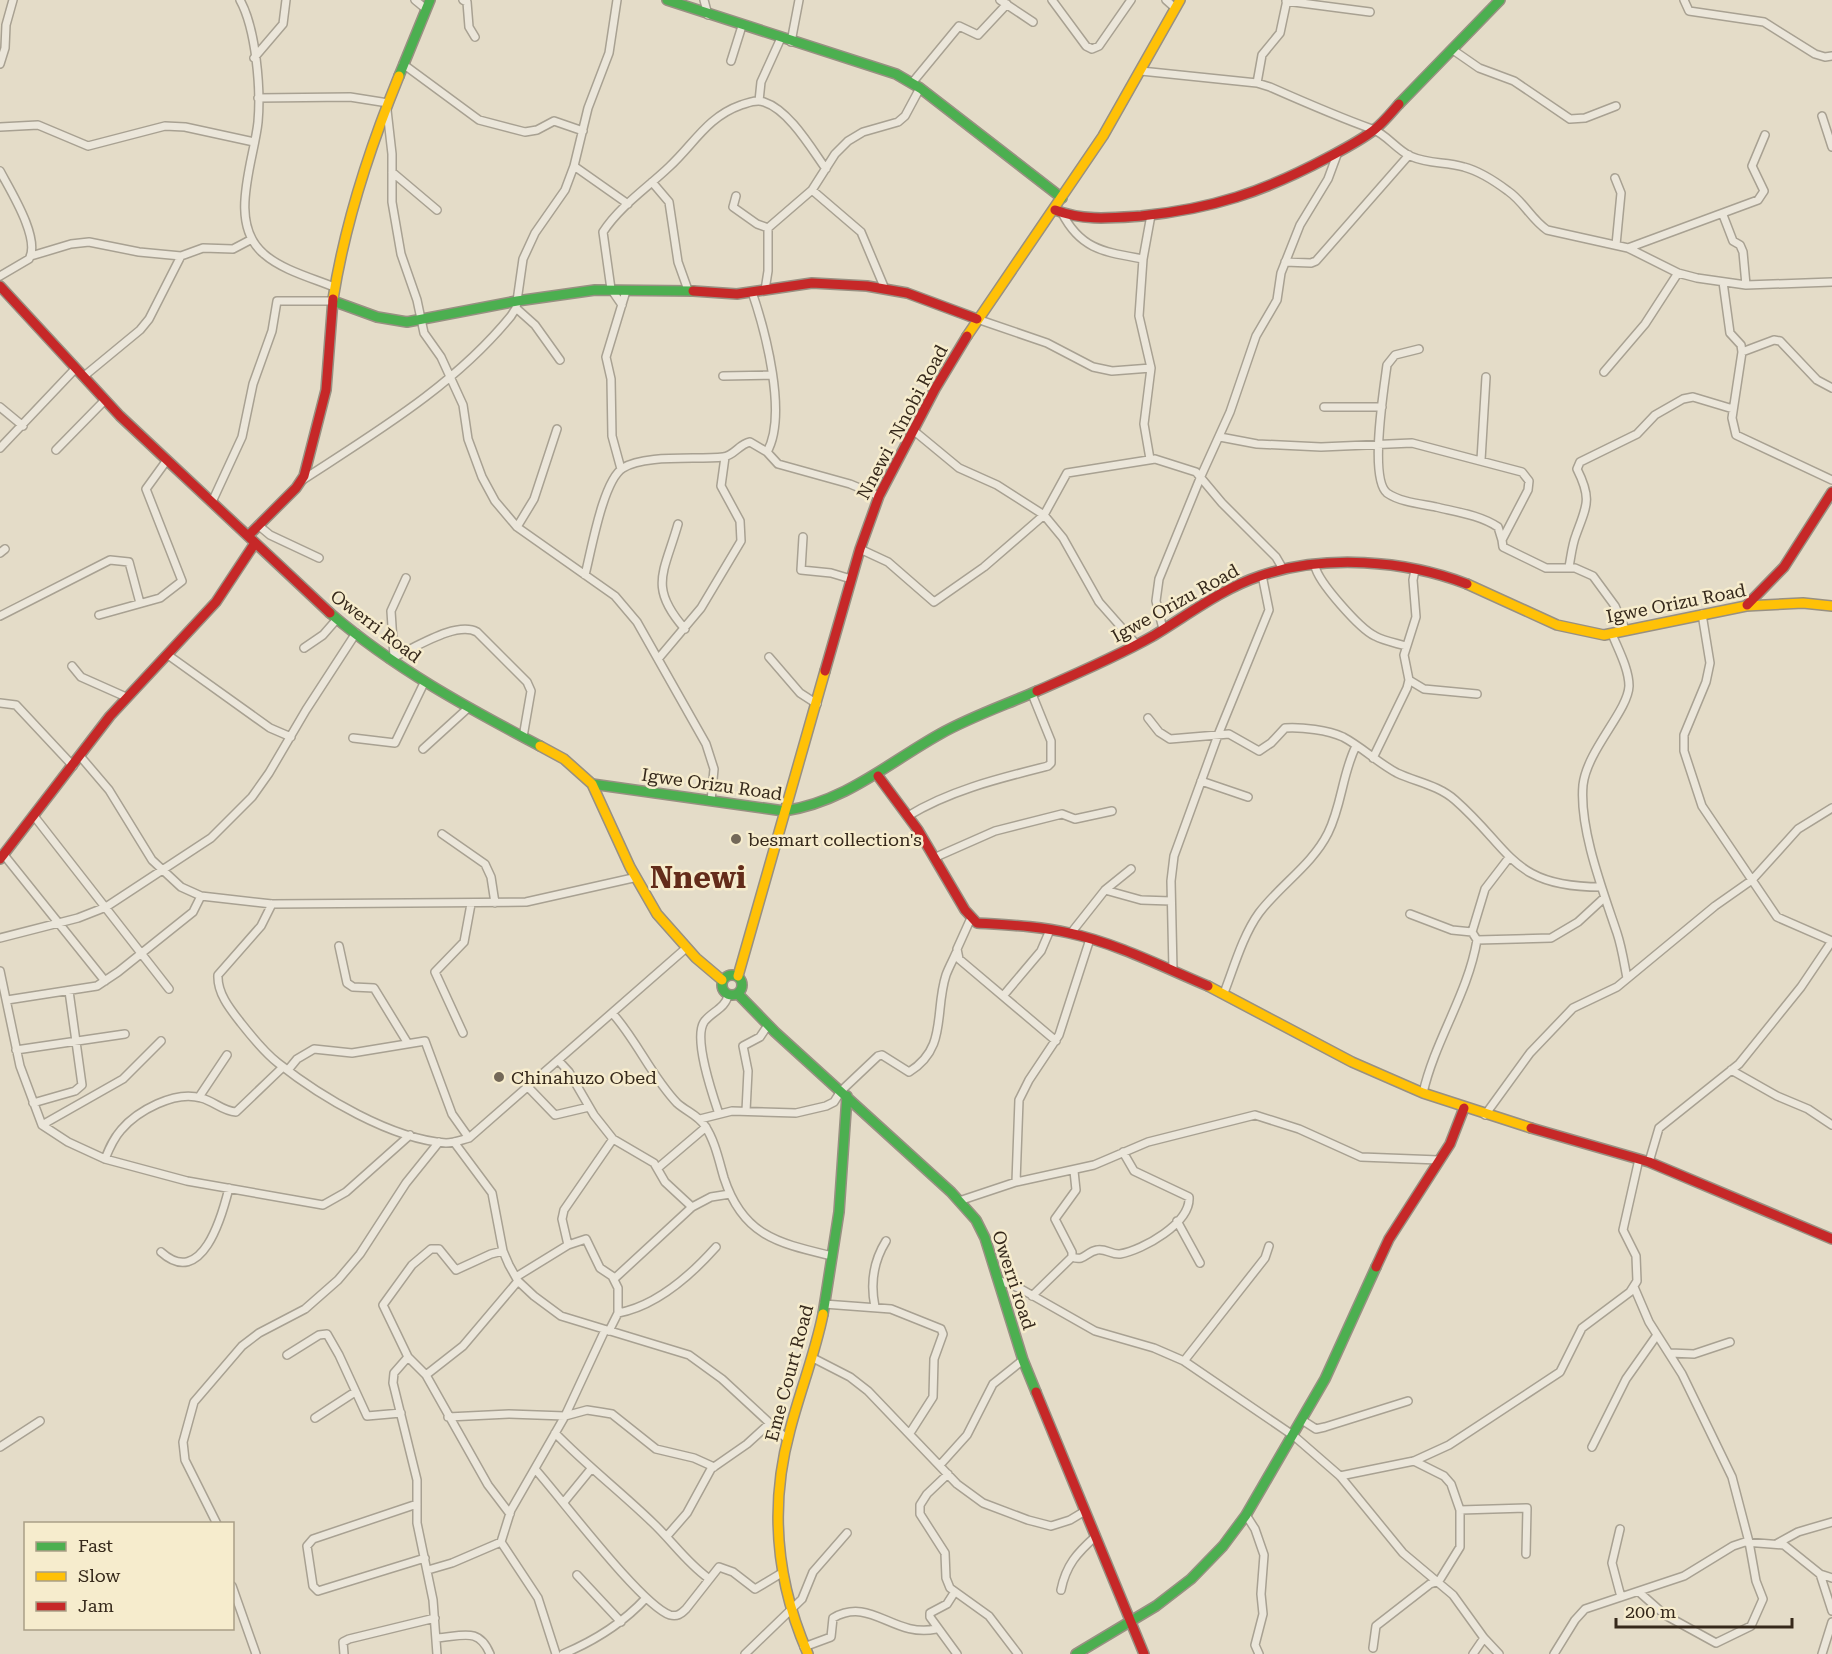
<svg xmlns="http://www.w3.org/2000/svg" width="1832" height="1654" font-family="'Roboto Serif',serif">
  <rect width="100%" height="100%" fill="#e4dcc8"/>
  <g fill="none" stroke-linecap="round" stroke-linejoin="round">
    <!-- street casing -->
    <g stroke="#a8a192" stroke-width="10">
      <path id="street" d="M240,0C256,29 261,89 258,122C254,161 227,223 264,254C282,270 312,278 334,287
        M415,0L426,9
        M463,0L467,2L469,27L475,37
        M704,0L708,15
        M1000,0L1033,22
        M1052,0L1086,46L1092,49L1099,46L1131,0
        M1166,0L1175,8
        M1684,0L1689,11L1764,22L1815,54L1825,57L1832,56
        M1286,1L1370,12
        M791,42L799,0
        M1453,50L1479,68L1514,81L1570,119L1585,118L1616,106
        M254,58L283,24L286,0
        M731,61L742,26
        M0,64L5,48L6,25L13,0
        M403,64L479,120L525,132L537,130L554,121L583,131
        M1141,71L1257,83L1270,87C1304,102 1338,117 1372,129C1386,134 1396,149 1410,156C1431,165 1444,161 1464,167C1479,171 1496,182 1508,191C1524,202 1531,219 1547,230L1628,248L1678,273L1697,278L1746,285L1832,282
        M912,83L959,26L978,35L1007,4
        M1257,83L1262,55L1280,33L1287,0
        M258,98L350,97L388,103
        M759,101L761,82L781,38
        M387,110L392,154V202L401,254L417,300L424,333L441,357L463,405L468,439L482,477L495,501L517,527L615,596L637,622L706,744L714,769L711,801
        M1822,116L1832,147
        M0,127L38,125L88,146L165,126L185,127L254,142
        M574,166L628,204
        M0,171C10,190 41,239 29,259L0,276
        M392,172L437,210
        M1615,178L1621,193L1616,245
        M652,182L669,202L678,262L688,290
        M812,190L861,232L885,289
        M736,196L733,207L757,224L768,228
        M1062,213C1081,250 1105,252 1143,259
        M1723,215L1733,241L1740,245L1743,252L1746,285
        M1628,248L1758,200L1764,191L1752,166L1765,135
        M31,256L71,244L89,242L139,252L181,256
        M1285,262L1311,263L1316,261L1409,155
        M1723,282L1730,333L1741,345L1742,352L1732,418L1736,435L1832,480
        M765,290L768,271V228L812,190L835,154L848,141L863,132L898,122L905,116L920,88
        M752,292C765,330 788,415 767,452
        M622,305L611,289L603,232C620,206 647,188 669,167C694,144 707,117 741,105C748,103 756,99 764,102C789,110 811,148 826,169
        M516,308L535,325L560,360
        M977,319L1047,343L1093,367L1112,371L1151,368
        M1419,349L1395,355L1387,365C1384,388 1369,478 1387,493C1400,502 1421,504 1436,507C1457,512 1480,515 1498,527L1502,540
        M1742,352L1774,340L1780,341L1817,380L1832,388
        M1604,372L1645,324L1678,273
        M723,376L771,375
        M83,377L140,330L149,319L181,256L203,248L233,249L252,239
        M0,407L23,426
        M1324,407H1382
        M913,430L959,468L997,485L1044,515L1063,538L1099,602L1137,645
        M1220,437L1257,444L1321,447L1412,443L1522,472L1529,481L1528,490L1502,540L1503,547L1546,568H1575L1593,576L1615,606L1626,631
        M0,448L75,369
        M56,450L105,400
        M1150,459L1144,424L1151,368L1139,316L1143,259L1151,215
        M1481,460L1486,377
        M621,469L612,436L611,379L606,357L626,291
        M301,481C376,432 454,386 511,316L516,308L523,259L535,233L565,190L574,166L588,108L609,53L617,0
        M212,502L242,437L253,384L272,331L277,301H333
        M678,524C664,573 648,587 685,629
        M258,525L270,535L319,558
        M517,527L534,499L557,429
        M803,537L801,570L831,573L851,579
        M860,549L888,562L934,602L984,567L1044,515L1067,473L1155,459L1196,472L1222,503L1276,557L1283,569
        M0,553L5,549
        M1315,566C1318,582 1360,629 1375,636C1384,641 1396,643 1406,646
        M1569,567C1571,557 1572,545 1576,535C1587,505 1592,499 1577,469L1580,462L1637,434L1655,415L1683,399L1693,397L1733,409
        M585,575C591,552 603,480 623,468C645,454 697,460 723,457C734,456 739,444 750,442L767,452L778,464L850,484L879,496
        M1702,614L1710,663L1706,682L1684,735V751L1702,806L1777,917L1832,941
        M99,615L160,598L182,581L146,489L167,460
        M0,616L110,560L129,562L140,603
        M1163,629L1156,601L1159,579L1201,476L1230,412L1256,336L1277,300L1281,273L1300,225L1328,179L1338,152
        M1612,634C1618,649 1629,669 1629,686C1628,711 1587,750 1583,785C1579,829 1603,891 1617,933C1622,948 1624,963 1627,978
        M304,648L323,635L337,619
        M168,655L270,728L291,737
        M394,657L391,611L406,578
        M769,657L800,693L817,704
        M389,659C411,651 455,620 477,632L527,682L531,691L523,737
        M658,659L701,608L741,541L740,521L721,486L725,457
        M72,666L81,677L126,697
        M1409,680L1424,689L1477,694
        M0,703L16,705L73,766
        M1148,718L1159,732L1170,739L1229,734L1259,751L1271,743L1285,728C1302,727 1328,730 1343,737C1362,747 1378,763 1397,773C1416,782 1438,785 1455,800C1512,850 1511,887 1601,887
        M353,738L395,743L424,683
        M423,749L467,709
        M80,756L109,790L152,860L181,887L201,896L272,904L526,902L633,878
        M1373,758L1407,688L1409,680L1404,655L1416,617L1413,580L1415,570
        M1201,781L1248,797
        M34,816L169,989
        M908,816C950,790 1001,778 1048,766L1051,763V741L1032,694
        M442,834L485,864L491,877L495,903
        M4,855L105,981
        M936,857L995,831L1062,814L1075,819L1112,811
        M1105,890L1141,900L1171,901
        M272,904L261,926L218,975C217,993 230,1009 241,1023C252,1037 264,1052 278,1063C321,1097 391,1139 446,1143C454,1143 461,1140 469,1138L685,949
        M1410,914L1452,930L1472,932L1477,940C1468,994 1435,1040 1423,1093
        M971,918L957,949L959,959L1056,1041
        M1472,932L1485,889L1508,859
        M1071,933L1105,890L1131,869
        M0,938L78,918L106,907L211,838L252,797L269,773L306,710L356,633
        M1477,940L1551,938L1578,922L1604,898
        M339,946L347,983L353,987L374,988L407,1042
        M1173,970L1171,881L1174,856L1218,735L1269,610L1262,575
        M0,971L20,1066L42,1125L68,1142L105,1159L187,1181L323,1205L346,1192L410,1135
        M1224,993C1234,967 1243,935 1259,913C1280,885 1312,865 1328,833C1342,805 1342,774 1356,746
        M1003,996L1041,951L1050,930
        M7,1000L97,986L118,972L193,912L201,896
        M613,1014C637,1041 652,1077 677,1103C687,1112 698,1115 705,1126C715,1141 719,1161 724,1178C743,1236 778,1243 832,1256
        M463,1033L435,972L464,942L471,904
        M16,1050L125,1034
        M558,1060L569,1072L594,1115L613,1139L654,1163L665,1182L692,1207
        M288,1070L297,1059L314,1049L352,1053L425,1041L452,1114L469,1138
        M1731,1070L1777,1096L1808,1109L1832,1125
        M528,1087L555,1115L589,1107
        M199,1097L227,1055
        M33,1103L75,1091L82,1085L69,991
        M746,1111L748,1071L743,1046L760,1037L768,1025
        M719,1114C713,1096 693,1039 704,1022C711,1012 726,1008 728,995
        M1485,1115L1530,1053L1573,1008L1617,987L1715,906L1752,880L1798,829L1832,808
        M700,1119L732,1111L796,1113L826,1106L834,1102L841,1091L878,1056L882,1055L909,1072C948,1048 934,1012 946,975C949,967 953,960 956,953
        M42,1125L123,1079L161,1041
        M454,1142L492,1193L503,1251L509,1265L518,1281L534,1296L561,1316L689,1355L722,1379L788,1440
        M105,1159C109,1149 113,1139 121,1130C137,1111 175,1090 201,1098C214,1101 222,1111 236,1112L283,1067
        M1649,1162L1659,1128L1739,1064L1801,987L1832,941
        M659,1167L706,1127
        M1016,1182L1019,1100L1029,1080L1059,1035L1090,939
        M959,1201L1016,1182L1094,1165L1148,1142L1255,1115L1299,1129L1361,1157L1439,1160
        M1177,1221L1200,1263
        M568,1245L562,1219L564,1210L613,1139
        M503,1251L491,1254L456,1270L439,1249H431L412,1265L383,1305L408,1357L426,1375L488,1485L510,1514
        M161,1252C202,1289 222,1216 229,1188
        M1072,1257C1084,1262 1086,1252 1097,1250C1105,1248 1112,1255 1120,1254C1143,1250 1191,1223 1189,1197L1134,1171L1123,1152
        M516,1277L568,1245L586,1239L600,1268L612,1276L618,1288V1313L609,1331
        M614,1279L692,1207L711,1197L730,1194
        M998,1280L1021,1289L1095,1331L1154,1348L1184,1361L1294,1436L1340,1476L1403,1553L1453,1595L1484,1638L1499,1654
        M1634,1287L1649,1322L1682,1374L1732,1477L1749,1542L1756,1581L1763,1599L1751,1626L1716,1643L1665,1615L1639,1592
        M1032,1296L1072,1257V1252L1055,1219L1076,1190L1074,1171
        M824,1304L891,1309L941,1329L943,1334L934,1359L933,1397L910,1433
        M875,1307C870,1283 873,1262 886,1241
        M618,1313C656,1306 691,1275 716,1247
        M1670,1353L1694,1354L1730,1342
        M287,1355L319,1335L327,1334L339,1355L367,1416L401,1413
        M408,1357L394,1373L393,1383L417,1480V1523L433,1600L437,1654
        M813,1358L850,1377L868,1391L957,1484L983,1503L1028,1520L1051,1526L1070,1520L1085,1511
        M1184,1361L1265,1258L1269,1246
        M426,1375L463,1346L518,1281
        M448,1417L509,1414L565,1416L587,1410L600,1412L612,1414L656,1449L694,1458L714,1467
        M315,1418L355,1392
        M1302,1420L1316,1429L1325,1427L1408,1401
        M555,1433C586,1465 621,1492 653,1523C672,1541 686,1562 708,1578
        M0,1447L40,1421
        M1592,1447L1626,1379L1657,1335
        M940,1465L967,1435L993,1384L1023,1360
        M535,1469C561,1498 641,1605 670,1615C677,1617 681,1614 686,1609L719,1567L733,1572L755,1589L780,1574
        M948,1474L927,1494L920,1505V1514L945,1553L946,1578L950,1588L989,1616L1018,1654
        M1340,1476L1414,1461L1449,1445L1560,1372L1582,1328L1630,1292L1637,1281L1636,1256L1623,1230L1639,1159
        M564,1502L591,1469
        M417,1504L313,1539L307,1546L313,1586L318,1591L425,1558
        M1460,1510L1527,1508L1526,1554
        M1246,1515L1255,1529L1264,1555L1261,1594L1263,1614L1255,1645L1259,1654
        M217,1524L185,1460L183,1442L194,1402L242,1346L259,1333L305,1309L338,1280L360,1254L406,1183L439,1142
        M1620,1529L1612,1563L1621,1597
        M667,1536L687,1513L711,1469L747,1444L770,1423
        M501,1542L538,1598L556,1654
        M1778,1543L1798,1532L1832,1522
        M428,1570L452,1563L501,1542L511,1510L565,1416L605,1330
        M1820,1574L1832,1611
        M577,1575L621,1622
        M232,1586L256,1654
        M1061,1590C1066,1565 1077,1553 1096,1536
        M954,1593L947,1604L930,1613V1617L957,1654
        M437,1638C463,1636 479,1627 490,1654
        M804,1647L831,1637L833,1618C871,1596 893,1638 936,1629
        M1373,1648L1376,1626L1430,1584L1439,1581L1460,1547V1510L1451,1484L1444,1476L1414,1461
        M344,1654L343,1642L349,1639L435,1618
        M563,1654C594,1641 623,1623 646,1598
        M745,1654L802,1599L813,1572L847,1533
        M1473,1654L1484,1638
        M1554,1654L1575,1620L1585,1609L1684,1576L1733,1546L1745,1542L1784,1545L1820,1574L1832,1578
        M1822,1654L1832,1622"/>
    </g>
    <!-- fast casing -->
    <g stroke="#989082" stroke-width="12">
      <path id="fast" d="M667,0L896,74L920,88L1062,198
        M399,76L430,0
        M1399,104L1500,0
        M333,301L377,317L407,322L517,301L595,290L693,291
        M330,613C394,668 466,707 540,746
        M592,784L784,811C845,802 888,763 940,734C970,717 1005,705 1037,691
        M722 985a10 10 0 1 1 20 0a10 10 0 1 1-20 0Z
        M738,994L775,1032L951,1192L976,1220L985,1238L1023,1360L1036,1392
        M823,1314L839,1212L847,1096
        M1076,1654L1156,1606L1191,1579L1223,1546L1246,1515L1325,1379L1376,1267"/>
    </g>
    <!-- slow casing -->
    <g stroke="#989082" stroke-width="12">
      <path id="slow" d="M333,299C345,223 370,147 399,76
        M967,336L1103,136L1180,0
        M1467,584L1557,625L1604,635L1746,606L1803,603L1832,606
        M540,746L564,759L592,784L630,867L657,914L696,958L722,980
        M738,976L825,671
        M1208,986L1352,1062L1423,1093L1531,1128
        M808,1654C776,1581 769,1507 790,1430C800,1391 815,1354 823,1314"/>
    </g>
    <!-- jam casing -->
    <g stroke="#989082" stroke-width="12">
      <path id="jam" d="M1055,210C1083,221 1111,218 1141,216C1212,209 1263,192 1327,158C1342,150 1360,141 1374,130C1383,123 1391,113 1399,104
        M0,286L120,416L330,613
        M693,291L737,294L812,283L867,286L907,293L977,319
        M248,536L296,488L304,476L326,390L333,299
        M1747,605L1784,567L1832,492
        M825,671L860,549L879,496L935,389L967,336
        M1037,691C1076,674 1116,657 1153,636C1188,615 1221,589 1260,576C1324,554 1405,560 1467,584
        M878,776L918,830L965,910L977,923C1008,925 1039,926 1069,933C1116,943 1165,968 1208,986
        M0,859L110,716L216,602L255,543
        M1531,1128L1649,1162L1832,1239
        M1376,1267L1389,1239L1450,1144L1464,1108
        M1036,1392L1144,1654"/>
    </g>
    <!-- street -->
    <use href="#street" stroke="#ebe6da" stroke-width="7"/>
    <!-- fast -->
    <use href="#fast" stroke="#4caf50" stroke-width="9"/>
    <!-- slow -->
    <use href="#slow" stroke="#ffc107" stroke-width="9"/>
    <!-- jam -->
    <use href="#jam" stroke="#c62828" stroke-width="9"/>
  </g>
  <!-- markers -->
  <g fill="#736858" stroke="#f6eccd" stroke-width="2">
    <circle cx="736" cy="839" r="6"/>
    <circle cx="499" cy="1077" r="6"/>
  </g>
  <g text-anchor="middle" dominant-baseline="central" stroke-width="5" stroke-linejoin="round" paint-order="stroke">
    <!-- street labels -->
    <g font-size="18" fill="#36291b" stroke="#f6eccd">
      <text transform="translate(902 422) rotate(-62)">Nnewi -Nnobi Road</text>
      <text transform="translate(1175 603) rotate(-29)">Igwe Orizu Road</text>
      <text transform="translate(1676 603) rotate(-11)">Igwe Orizu Road</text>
      <text transform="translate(376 626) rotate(37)">Owerri Road</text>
      <text transform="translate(712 784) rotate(8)">Igwe Orizu Road</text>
      <text transform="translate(1014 1280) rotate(72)">Owerri road</text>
      <text transform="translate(789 1373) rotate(-75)">Eme Court Road</text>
    </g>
    <!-- poi labels -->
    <g font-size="18" fill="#36291b" stroke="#f6eccd" text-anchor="start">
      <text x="748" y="839">besmart collection's</text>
      <text x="511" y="1077">Chinahuzo Obed</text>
    </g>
    <!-- town labels -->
    <g font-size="30" font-weight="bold" fill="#632c1a" stroke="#f6eccd">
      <text x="698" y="877">Nnewi</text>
    </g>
  </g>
  <!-- legend -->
  <rect x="24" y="1522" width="210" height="108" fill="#f6eccd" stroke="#a99e86" stroke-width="1.5"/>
  <rect x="36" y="1542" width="30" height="9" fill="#4caf50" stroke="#a99e86" stroke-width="1.5"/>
  <text x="78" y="1552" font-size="18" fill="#36291b">Fast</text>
  <rect x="36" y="1572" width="30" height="9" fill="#ffc107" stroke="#a99e86" stroke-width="1.5"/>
  <text x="78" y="1582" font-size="18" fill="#36291b">Slow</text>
  <rect x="36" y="1602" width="30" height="9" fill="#c62828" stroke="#a99e86" stroke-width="1.5"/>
  <text x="78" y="1612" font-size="18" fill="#36291b">Jam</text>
  <!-- scale -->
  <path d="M1616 1618v9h176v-9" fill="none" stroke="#36291b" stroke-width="3"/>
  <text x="1625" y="1618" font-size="18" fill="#36291b" stroke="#f6eccd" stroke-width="4.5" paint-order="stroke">200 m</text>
</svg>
